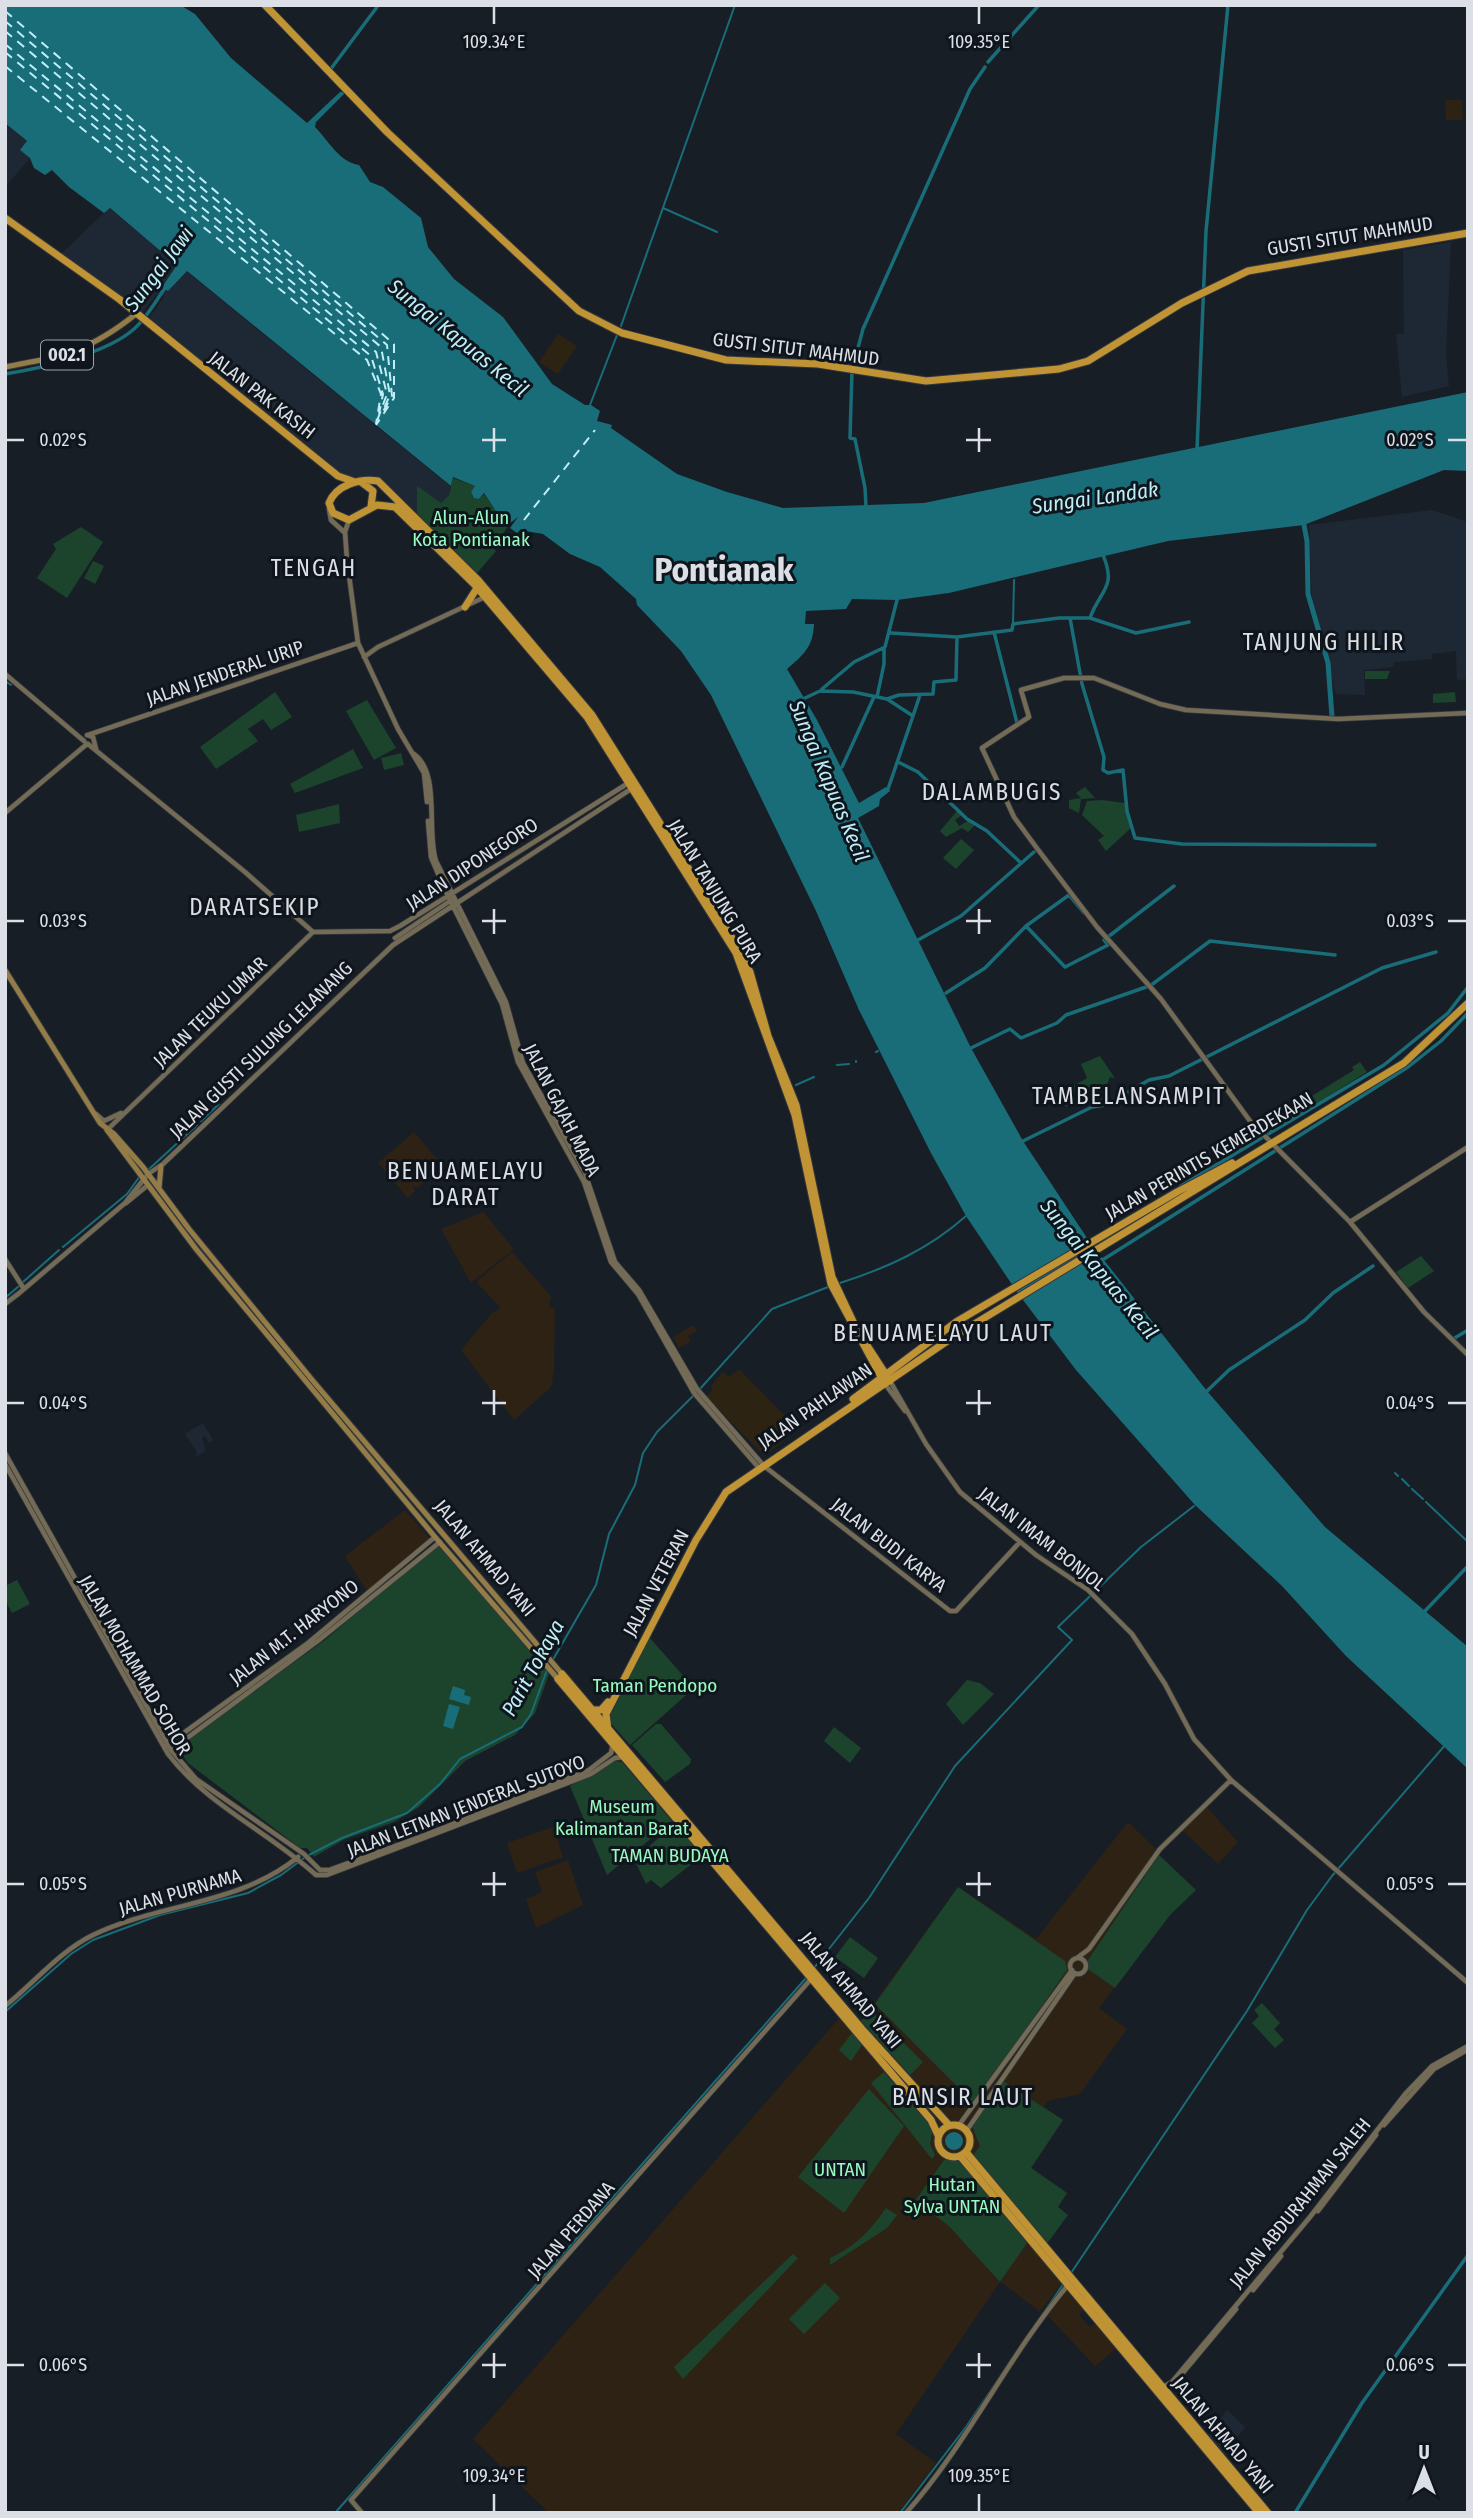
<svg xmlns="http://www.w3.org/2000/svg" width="1473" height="2518" font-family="'Fira Sans Condensed',sans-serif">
  <rect width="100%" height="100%" fill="#181e26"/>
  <!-- commercial -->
  <path fill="#2d2313" d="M558,334L577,346L558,374L539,362Z
    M739,1369L788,1419L777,1429L785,1440L764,1456L706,1396L713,1390L711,1386L723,1372L729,1377Z"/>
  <!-- built -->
  <path fill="#1e2835" d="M5,123L27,142L30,158L5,187Z
    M109,208L177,265L162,287L168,291L186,271L450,486L449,495L441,503L418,513L397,499L377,477L352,479L343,477L147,321L164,297L158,293L140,315L61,254Z
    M1451,242L1446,355L1449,386L1402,397L1396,334H1404L1403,250Z
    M1432,510L1468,522V679L1457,680L1456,651L1432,654V659L1394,662L1393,667L1364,670L1365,695L1336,694L1312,604L1309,525Z
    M203,1423L213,1440L209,1443L205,1436L202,1437L205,1451L196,1457L197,1452L185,1434Z
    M1227,2410L1245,2427L1224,2455L1207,2437Z"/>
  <!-- education -->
  <path fill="#2e2214" d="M1445,100H1462L1463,120H1446Z
    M414,1132L443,1166L434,1174L431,1172L432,1175L417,1188L413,1185L415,1191L408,1198L378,1163Z
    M483,1212L514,1249L471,1283L441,1229Z
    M512,1252L551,1296L549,1306L552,1309L555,1306L554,1370L551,1387L514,1420L461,1350L491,1314L501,1308L478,1284V1280Z
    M693,1325L697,1331L688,1336L691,1341L679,1348L673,1337Z
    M405,1510L430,1539L367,1591L345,1556Z
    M1205,1805L1238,1842L1218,1864L1181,1829Z
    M1128,1822L1160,1853L1136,1886L1166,1920L1099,2008L1127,2029L1080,2094L1047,2101L1044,2107L1063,2120L1031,2168L1067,2193L1038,2235L1028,2242L1061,2284L1040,2312L1001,2282L1013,2263L896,2434L936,2463L899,2513H549L473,2439L841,2016L886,2070L896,2060L861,2021L958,1887L1036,1939Z
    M553,1827L563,1857L517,1873L507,1843Z
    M568,1860L583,1905L536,1928L526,1899L542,1892L535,1872Z
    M1067,2288L1085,2308L1079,2315L1090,2327L1097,2322L1117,2348L1095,2366L1047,2315Z"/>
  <!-- green -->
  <path fill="#1c442d" d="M453,478L475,486L471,492L474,498L479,499L484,494L499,516L509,525L493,548L496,551L477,573L417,515V486L441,503L449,495Z
    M81,527L103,542L67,598L37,578L56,549L53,544Z
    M93,561L104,566L95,584L84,578Z
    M1365,671H1390L1387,679H1365Z
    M275,692L292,717L271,730L263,719L248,729L258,741L216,769L200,747Z
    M1455,692L1456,702L1433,703V694Z
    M367,700L396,748L374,760L346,711Z
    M353,749L363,768L295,793L290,784Z
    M401,753L404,765L384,770L381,758Z
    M1085,787L1095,798L1081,799L1079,813L1069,808V800L1081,798L1076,793Z
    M1102,800L1125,803L1131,828L1106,851L1098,840L1104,836L1082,815L1087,801Z
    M339,804L340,823L299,832L296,815Z
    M957,811L962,815L955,820L959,826L968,821L975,825L968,832L962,828L946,837L940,831Z
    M961,839L974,850L956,869L943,858Z
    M1100,1056L1115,1078L1110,1077L1106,1087L1110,1099L1099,1104L1093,1091L1066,1107L1063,1101L1055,1104L1052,1096L1060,1088L1063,1092L1087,1078L1081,1064Z
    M1360,1062L1367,1072L1264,1136L1258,1129L1354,1070L1352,1067Z
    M1421,1256L1434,1271L1408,1288L1396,1272Z
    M438,1543L549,1674L535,1713L515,1735L465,1761L419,1807L394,1822L345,1839L314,1857L307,1848H300L188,1763L177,1747L325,1640Z
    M17,1580L30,1604L12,1613L5,1600V1586Z
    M649,1637L694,1688L630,1745L608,1720Z
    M967,1680L980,1683L994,1694L963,1725L946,1704Z
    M656,1724H661L691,1759L690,1764L665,1782L632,1745Z
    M834,1727L861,1748L850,1763L824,1741Z
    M616,1761L622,1762L672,1821L607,1875L570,1786Z
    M675,1824L703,1855L661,1888L651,1880L646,1884L634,1859Z
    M1159,1855L1196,1890L1170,1915L1115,1988L1088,1969V1960Z
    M958,1887L1065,1961L1067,1970L974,2103L875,2004Z
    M850,1937L878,1958L864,1978L835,1957Z
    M1262,2003L1280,2023L1274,2029L1284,2040L1275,2048L1252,2023L1259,2016L1254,2010Z
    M870,2010L923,2062L910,2075L861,2021Z
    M852,2033L862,2045L851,2061L839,2050Z
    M884,2072L933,2128L930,2144L935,2155L932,2159L871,2083Z
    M1000,2079L1063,2120L1031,2168L1067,2193L1058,2207L1068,2215L1046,2245L972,2157L980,2146L972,2126Z
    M869,2089L904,2126L844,2213L798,2177Z
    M950,2158L959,2159L1027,2243L1000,2282L949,2226L915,2201L944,2160Z
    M886,2208L897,2215L887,2228L830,2265V2258C856,2246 870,2231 886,2208Z
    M793,2254L798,2258L683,2379L674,2367Z
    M825,2283L840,2298L804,2334L789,2319Z"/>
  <!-- water -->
  <path fill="#196d79" d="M5,5H180L195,14L231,58L307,123L340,92L347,91L316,122L315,127C329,141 339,162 359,165L370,182L383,187L421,218L428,247L454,279L503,317L552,384L585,405H591L600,411L597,421L612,425L611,428L677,474L727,492L783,508L924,503L1468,392V471L1444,470L1304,525L1168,541L949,593L897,600L852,599L846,609L806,611L805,624H814C813,647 804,654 787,669L817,720L859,803L886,787L890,791L880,799L879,806L858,818L971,1048L1023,1141L1089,1241L1207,1391L1325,1527L1468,1647V1769L1346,1656L1282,1586L1195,1505L1076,1370L1017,1292L966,1216L932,1155L859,1010L816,911L711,695L681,651L637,605L636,599L600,567L570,554L543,534L520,530L517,533L510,528L518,517L509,524L499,516L484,493L479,499L474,498L471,492L475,486L453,477L451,486L187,271L168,291L162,287L177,265L110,208L104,213L69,187L52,170L45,175L34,168L30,158L20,150L27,141L5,123Z
    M453,1686L465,1690L464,1695L471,1697L469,1705L449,1699Z
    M449,1704L460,1707L453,1729L443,1726Z
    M945 2141a9 9 0 1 1 18 0a9 9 0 1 1-18 0Z"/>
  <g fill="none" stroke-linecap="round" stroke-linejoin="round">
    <!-- stream -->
    <path stroke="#196d79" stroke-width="2" d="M663,208L717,232
      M621,326L735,5
      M590,405L617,335
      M1013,624L1014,580
      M5,681L11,685
      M876,1052L878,1051
      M856,1062V1061
      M837,1065L849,1064
      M796,1085L814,1077
      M201,1121L219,1104
      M148,1170L197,1125
      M63,1247L127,1194L140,1176
      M23,1282L59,1250
      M840,1283C887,1268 929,1249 966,1216
      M5,1298L19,1286
      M699,1390L772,1309L828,1287
      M1395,1473L1398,1476
      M1402,1479L1409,1486
      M1412,1489L1423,1499
      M1426,1502L1468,1542
      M309,1855L342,1838L407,1813L440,1784L460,1759L522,1727L531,1714L547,1670L596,1585L609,1534L635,1485L643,1453L657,1432L693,1396
      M814,1968L869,1898L955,1766L1072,1640L1058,1627L1141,1547L1194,1506
      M5,2012L71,1954L93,1940L160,1915L248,1893L281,1875L304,1858
      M1071,2273L1247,2011L1307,1910L1332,1876L1446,1744
      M335,2513L806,1978
      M900,2513L966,2427L1064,2283"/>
    <!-- canal -->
    <path stroke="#196d79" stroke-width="3.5" d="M988,62L1039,5
      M330,70L377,7L375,5
      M5,374C42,368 106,354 134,329C147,318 157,299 167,285
      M1197,450L1206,231L1228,5
      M866,507L865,488L855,439L850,438L852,370L863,329L970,89L985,67
      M1070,618L1082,684L1104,757L1103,770L1108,773L1123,770L1127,811L1135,838L1182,844L1375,845
      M1090,618C1100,590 1117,588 1103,555
      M994,632L1017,723
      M891,633L957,637L1012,630L1013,624L1059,618H1090L1136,633L1189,622
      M822,689L854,662L885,647L897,600
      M877,697L884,664V648
      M805,698L820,691L853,692L887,699L899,695L933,694L934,682L956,680L957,637
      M887,699L913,716L888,789
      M913,716L920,695
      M900,763L918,772L967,819L987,831L1021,863
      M842,767L874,697
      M1026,926L1069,895L1084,913
      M918,940L961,916L1034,852
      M1150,986L1210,941L1335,955
      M946,993L985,968L1026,926L1065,967L1108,945L1104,940L1174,886
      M971,1048L1010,1029L1021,1038L1057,1023L1066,1015L1149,986
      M1023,1141L1092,1107L1106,1105L1149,1080L1169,1076L1382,968L1436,952
      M1181,1186L1384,1065L1448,1013L1468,987
      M1104,1259L1408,1067L1441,1041L1468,1013
      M1453,1339L1468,1330
      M1207,1391L1229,1370L1305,1320L1333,1293L1373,1266
      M1424,1612L1468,1566
      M1295,2513L1362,2403L1468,2255"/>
    <!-- river -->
    <path stroke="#196d79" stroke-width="5" d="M1304,525L1307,541L1308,594L1328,663L1332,717"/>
    <!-- ferry -->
    <path stroke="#beeef7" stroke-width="2" stroke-dasharray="9 7" stroke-linecap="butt" d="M5,11L394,344V398L376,425
      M5,21L387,345L392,396L381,415
      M5,31L381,347L390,395L384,408
      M5,44L376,352L387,394L377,421
      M5,52L371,356L383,394L379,414
      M5,66L367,360L381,394L376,424
      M524,520L595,430"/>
    <!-- secondary casing -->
    <g stroke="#34383e" stroke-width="6">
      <path id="secondary" d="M329,509L331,520L344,532
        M349,520L345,532L347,560L358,643L398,729L424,773L427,802
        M364,657L378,647L487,596
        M5,674L84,741
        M1468,713L1338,719L1186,710L1160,704L1094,678H1064L1021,690L1029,717L982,748L1014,817L1036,847L1097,927L1161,999L1250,1121L1350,1222L1424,1312L1468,1355
        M87,735L93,737L96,749
        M88,735L358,643
        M88,744L245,872L313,932
        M414,754C441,774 426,830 436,861L506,1002L523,1063L585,1173L615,1262L639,1290L697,1389L764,1466L950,1611H956L1020,1542
        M5,813L87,744
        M428,821L431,857L445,890L502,1004L518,1062L584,1182L611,1262L638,1294L694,1393L759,1468
        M313,932L390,931L400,926L630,782
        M395,938L453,899
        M96,1114L104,1121L121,1113
        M107,1130L313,932
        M126,1203L148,1185
        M1350,1222L1468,1147
        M5,1259L24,1289
        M17,1295L125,1203L148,1174L163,1164L393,945L634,787
        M5,1304L18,1294
        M890,1381L926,1444L960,1492L1036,1555L1088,1590L1132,1634L1165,1684L1194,1739L1231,1780L1468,1983
        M885,1384L905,1411
        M5,1453L171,1750L196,1779L304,1854L320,1870H329L425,1835L589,1770L611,1753L613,1744
        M5,1464L168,1754C207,1805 269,1832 316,1875H327L591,1774L615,1758L624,1757
        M167,1745L308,1643L435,1537
        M171,1750L319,1640L440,1542
        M1077,1958L1089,1949L1160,1849L1231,1780
        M1070 1966a8 8 0 1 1 16 0a8 8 0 1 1-16 0Z
        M5,2006C34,1983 60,1951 93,1935C159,1903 240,1905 298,1857
        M959,2125L1072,1970
        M1384,2125L1434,2069L1467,2050
        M967,2130L1075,1973
        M1318,2211L1376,2135
        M1253,2290L1281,2256
        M1181,2375L1236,2309
        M1163,2387L1172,2382L1310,2217L1406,2093L1432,2066L1468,2046
        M362,2513L351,2500L811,1979
        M906,2513C968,2443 1008,2356 1068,2285"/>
    </g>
    <!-- primary casing -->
    <g stroke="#34383e" stroke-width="7">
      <path id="primary" d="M5,367C64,356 88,352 136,314
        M5,970L100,1123L114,1134L143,1167L189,1229L313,1381L562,1674
        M107,1130L196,1249L435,1537L558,1679
        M159,1188L161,1166"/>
    </g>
    <!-- highway casing -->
    <g stroke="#34383e" stroke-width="9">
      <path id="highway" d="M265,5L387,132L579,311L622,333L726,360L818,364L926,381L1059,369L1088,361L1182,303L1248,271L1468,233
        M5,218L119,299L338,476L355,482
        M361,482L373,491L371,507
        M465,607L477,588
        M885,1384L831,1284L795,1115L736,953L587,717L474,584L395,507L377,505L349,520L333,513L329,503C336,485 360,478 378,481L478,580L592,715L739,949L750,972L768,1036L796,1105L832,1277L857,1330L890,1381
        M853,1399L956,1322L1177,1192L1232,1163
        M562,1674L862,2029L949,2125
        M558,1679L931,2120L938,2135
        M592,1710H601L608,1702
        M608,1730L606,1714L696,1540L726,1492L953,1337L1404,1063L1468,1003
        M938 2141a16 16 0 1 1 32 0a16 16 0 1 1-32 0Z
        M966,2152L1268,2513
        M960,2156L1259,2513"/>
    </g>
    <!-- secondary -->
    <use href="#secondary" stroke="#746b56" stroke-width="4.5"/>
    <!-- primary -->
    <use href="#primary" stroke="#947c47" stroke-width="5"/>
    <!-- highway -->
    <use href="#highway" stroke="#c09334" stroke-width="7"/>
  </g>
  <!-- ticks -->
  <path fill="none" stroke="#dce0e6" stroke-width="2.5" d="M494,7V24M979,7V24M494,428V452M979,428V452M7,440H24M482,440H506M966,440H991M1448,440H1466M494,909V934M979,909V934M7,921H24M482,921H506M966,921H991M1448,921H1466M494,1390V1415M979,1390V1415M7,1403H24M482,1403H506M966,1403H991M1448,1403H1466M494,1872V1896M979,1872V1896M7,1884H24M482,1884H506M966,1884H991M1448,1884H1466M494,2353V2378M979,2353V2378M7,2365H24M482,2365H506M966,2365H991M1448,2365H1466M494,2494V2511M979,2494V2511"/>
  <g text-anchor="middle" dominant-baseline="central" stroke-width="6" stroke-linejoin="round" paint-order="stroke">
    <!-- shield labels -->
    <rect fill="#0f151c" stroke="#9ea3a9" stroke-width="2" x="41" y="340.5" width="52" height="29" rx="5"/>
    <g font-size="18" font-weight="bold" fill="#dce0e6">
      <text x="67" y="355">002.1</text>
    </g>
    <!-- street labels -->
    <g font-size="19" fill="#dce0e6" stroke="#0f151c">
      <text transform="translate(1350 236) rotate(-9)">GUSTI SITUT MAHMUD</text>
      <text transform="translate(796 349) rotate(7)">GUSTI SITUT MAHMUD</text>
      <text transform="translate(262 395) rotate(38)">JALAN PAK KASIH</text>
      <text transform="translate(225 673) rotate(-19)">JALAN JENDERAL URIP</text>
      <text transform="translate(472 864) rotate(-33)">JALAN DIPONEGORO</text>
      <text transform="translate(715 891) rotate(59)">JALAN TANJUNG PURA</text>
      <text transform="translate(210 1012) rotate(-44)">JALAN TEUKU UMAR</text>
      <text transform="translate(261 1050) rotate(-44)">JALAN GUSTI SULUNG LELANANG</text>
      <text transform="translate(562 1110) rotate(63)">JALAN GAJAH MADA</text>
      <text transform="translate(1209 1156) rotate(-30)">JALAN PERINTIS KEMERDEKAAN</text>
      <text transform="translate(815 1406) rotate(-35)">JALAN PAHLAWAN</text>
      <text transform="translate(1042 1539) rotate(38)">JALAN IMAM BONJOL</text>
      <text transform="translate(889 1545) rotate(38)">JALAN BUDI KARYA</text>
      <text transform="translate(485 1558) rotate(50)">JALAN AHMAD YANI</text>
      <text transform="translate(656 1583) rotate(-62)">JALAN VETERAN</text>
      <text transform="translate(294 1632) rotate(-38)">JALAN M.T. HARYONO</text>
      <text transform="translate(135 1665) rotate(60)">JALAN MOHAMMAD SOHOR</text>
      <text transform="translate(466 1806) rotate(-21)">JALAN LETNAN JENDERAL SUTOYO</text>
      <text transform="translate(180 1892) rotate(-16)">JALAN PURNAMA</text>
      <text transform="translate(851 1990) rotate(50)">JALAN AHMAD YANI</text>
      <text transform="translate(1300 2203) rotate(-51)">JALAN ABDURAHMAN SALEH</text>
      <text transform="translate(571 2230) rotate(-49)">JALAN PERDANA</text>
      <text transform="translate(1223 2435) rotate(50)">JALAN AHMAD YANI</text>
    </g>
    <!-- park labels -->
    <g font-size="19" fill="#98fcbf" stroke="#0f151c">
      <text x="471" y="517">Alun-Alun<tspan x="471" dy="22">Kota Pontianak</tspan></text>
      <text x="655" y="1685">Taman Pendopo</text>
      <text x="622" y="1806">Museum<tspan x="622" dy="22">Kalimantan Barat</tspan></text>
      <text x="670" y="1855">TAMAN BUDAYA</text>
      <text x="840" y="2169">UNTAN</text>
      <text x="952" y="2184">Hutan<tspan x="952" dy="22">Sylva UNTAN</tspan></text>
    </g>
    <!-- water labels -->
    <g font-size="21" font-style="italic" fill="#beeef7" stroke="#0f151c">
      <text transform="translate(159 269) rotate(-53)">Sungai Jawi</text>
      <text transform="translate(458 338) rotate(39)">Sungai Kapuas Kecil</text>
      <text transform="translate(1095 498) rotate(-8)">Sungai Landak</text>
      <text transform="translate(829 781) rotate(67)">Sungai Kapuas Kecil</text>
      <text transform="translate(1099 1269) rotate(51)">Sungai Kapuas Kecil</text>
      <text transform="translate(533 1668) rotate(-61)">Parit Tokaya</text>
    </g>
    <!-- quarter labels -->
    <g font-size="23" letter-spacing="2" fill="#dce0e6" stroke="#0f151c">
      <text x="314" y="568">TENGAH</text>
      <text x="1324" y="642">TANJUNG HILIR</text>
      <text x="992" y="792">DALAMBUGIS</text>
      <text x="255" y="907">DARATSEKIP</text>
      <text x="1129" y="1096">TAMBELANSAMPIT</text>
      <text x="466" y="1171">BENUAMELAYU<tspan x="466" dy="26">DARAT</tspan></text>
      <text x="943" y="1333">BENUAMELAYU LAUT</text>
      <text x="963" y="2097">BANSIR LAUT</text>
    </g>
    <!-- town labels -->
    <g font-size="33" font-weight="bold" fill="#dce0e6" stroke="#0f151c">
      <text x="724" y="570">Pontianak</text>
    </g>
  </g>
  <g font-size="18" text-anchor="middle" fill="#dce0e6" stroke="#0f151c" stroke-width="6" stroke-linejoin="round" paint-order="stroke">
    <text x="494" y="48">109.34°E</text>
    <text x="979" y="48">109.35°E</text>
    <text x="63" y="446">0.02°S</text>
    <text x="1410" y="446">0.02°S</text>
    <text x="63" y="927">0.03°S</text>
    <text x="1410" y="927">0.03°S</text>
    <text x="63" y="1409">0.04°S</text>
    <text x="1410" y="1409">0.04°S</text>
    <text x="63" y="1890">0.05°S</text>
    <text x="1410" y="1890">0.05°S</text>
    <text x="63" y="2371">0.06°S</text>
    <text x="1410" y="2371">0.06°S</text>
    <text x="494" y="2482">109.34°E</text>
    <text x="979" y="2482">109.35°E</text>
  </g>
  <!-- border -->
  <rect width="1473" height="2518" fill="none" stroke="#dce0e6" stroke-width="14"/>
  <!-- north arrow -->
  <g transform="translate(1424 2469)" stroke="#0f151c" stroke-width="5" paint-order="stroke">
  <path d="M0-5L12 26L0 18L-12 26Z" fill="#dce0e6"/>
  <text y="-10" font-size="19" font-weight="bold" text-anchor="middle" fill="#dce0e6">U</text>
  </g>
</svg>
